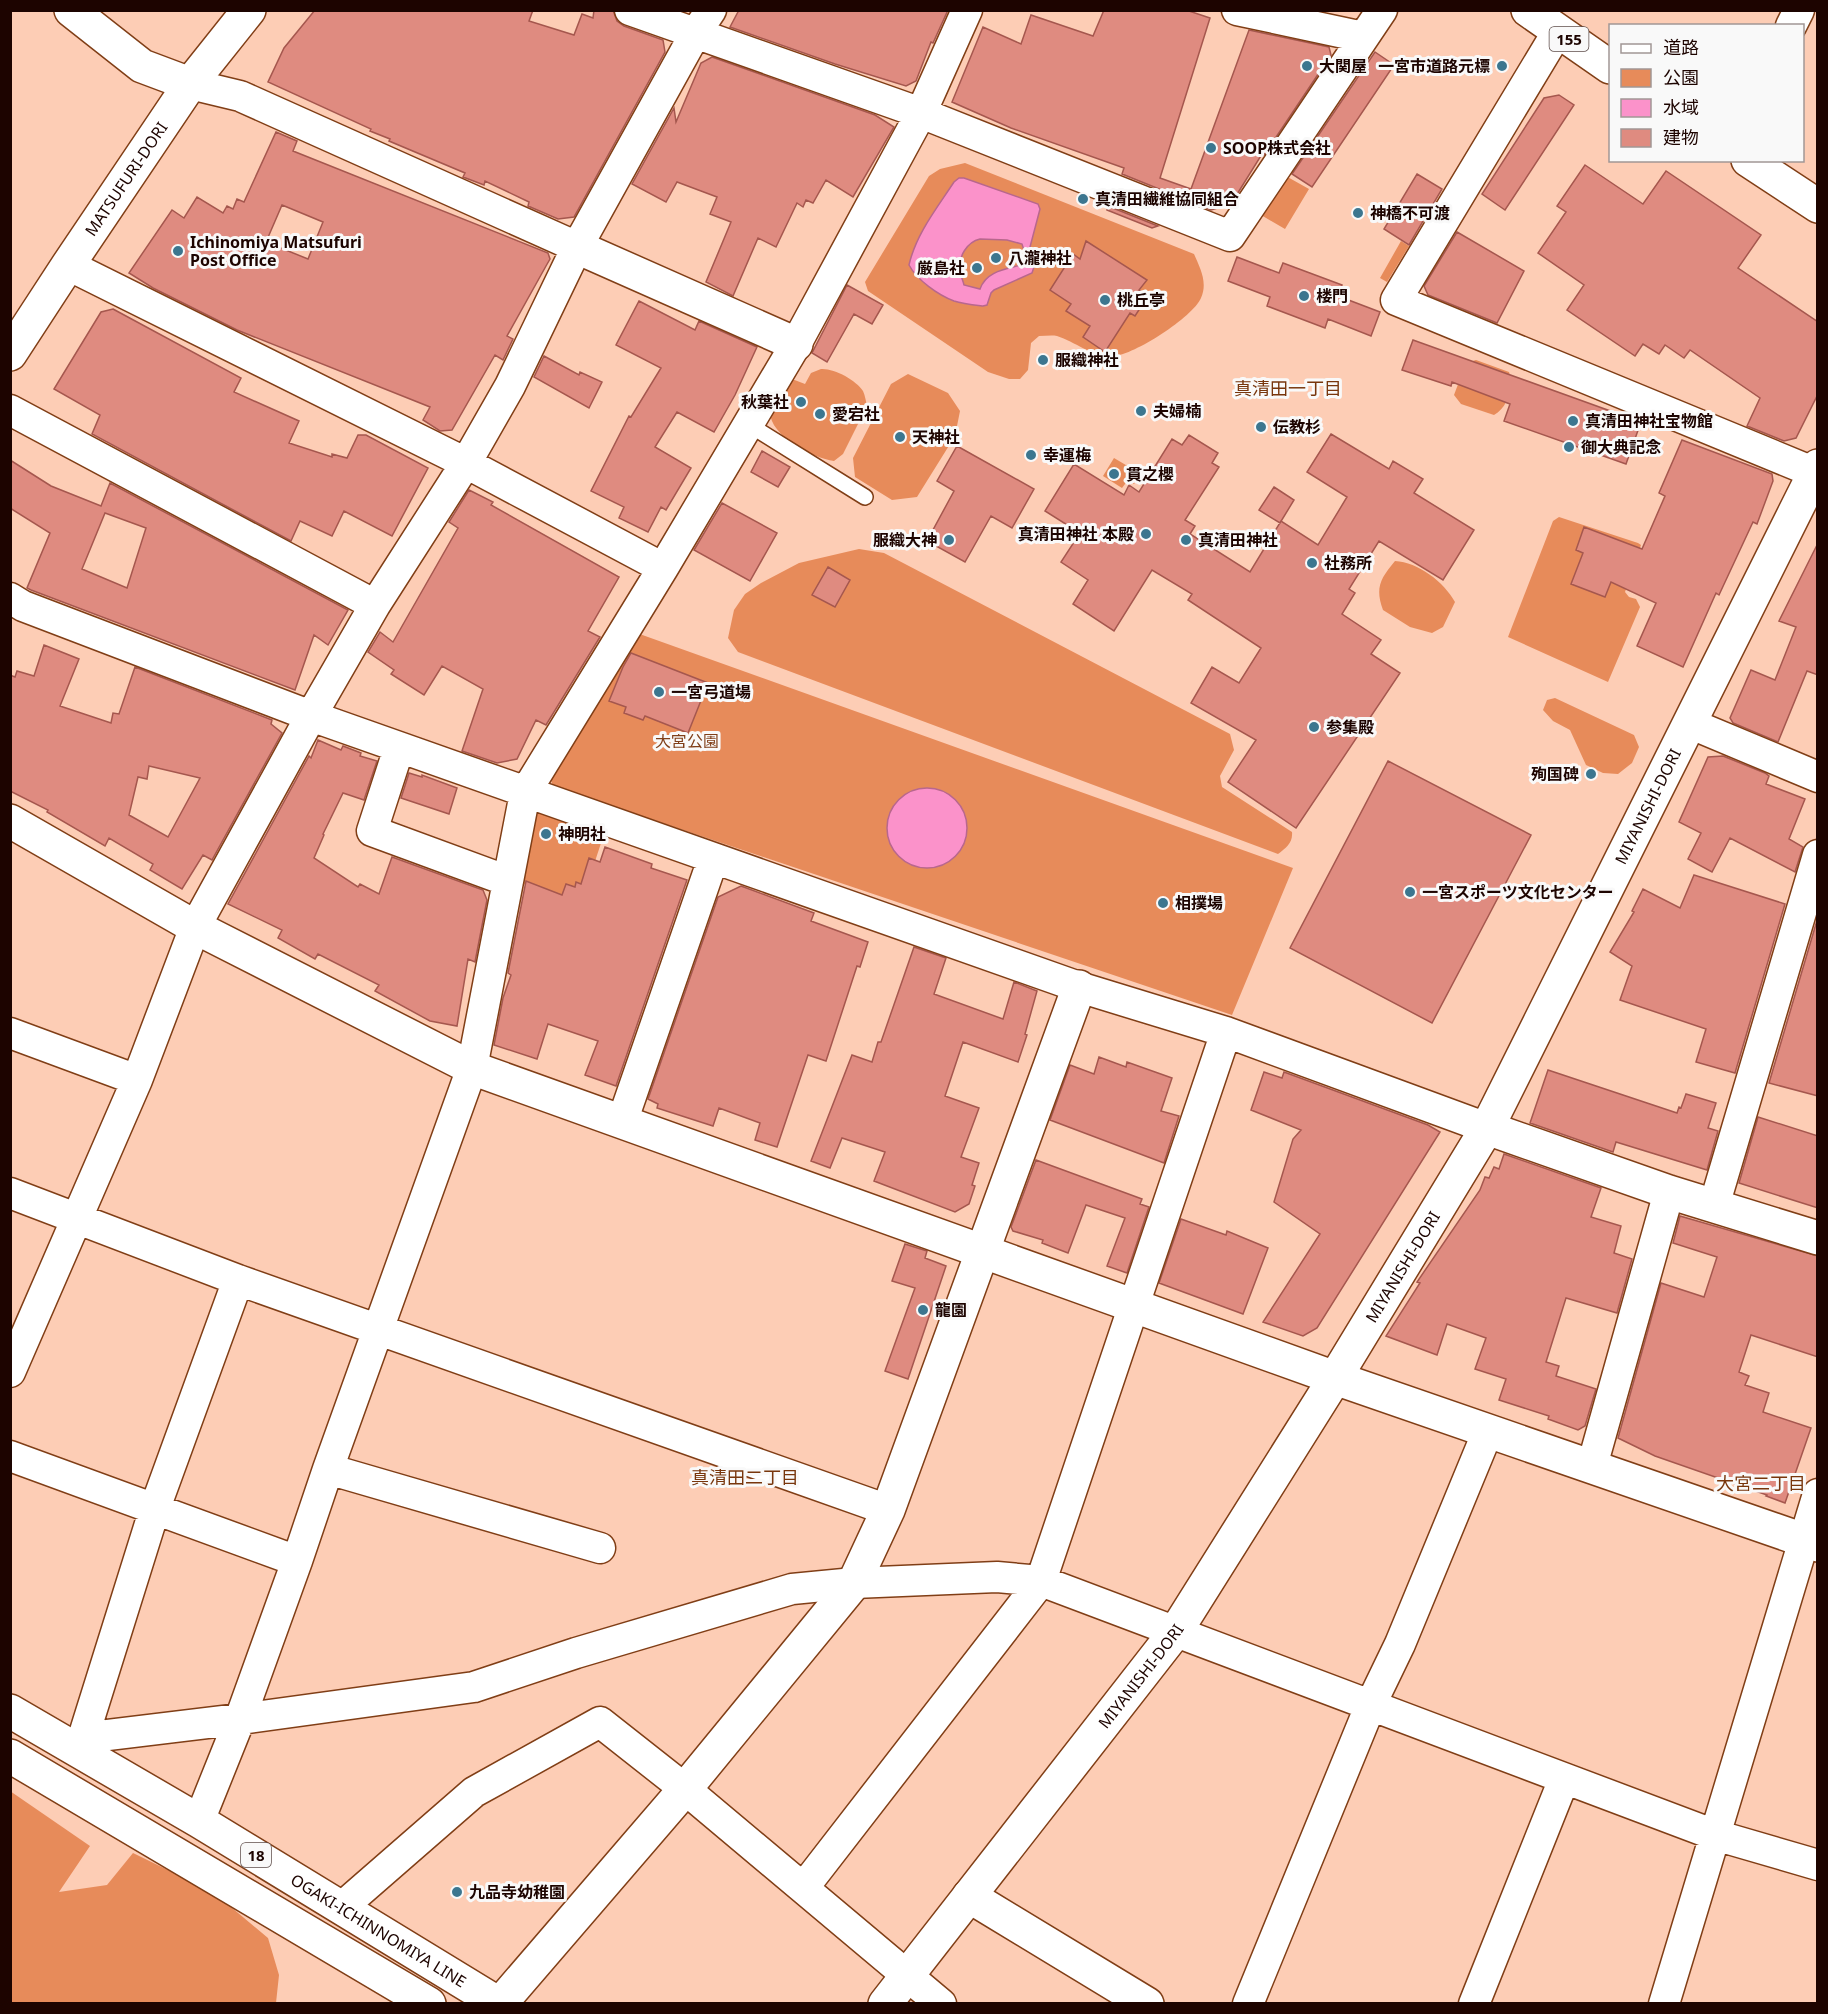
<svg xmlns="http://www.w3.org/2000/svg" width="1828" height="2014" font-family="'Noto Sans','Noto Sans JP',sans-serif">
  <rect width="100%" height="100%" fill="#fdcdb5"/>
  <!-- green -->
  <path fill="#e78b5a" d="M965,163L1194,254C1200,268 1208,282 1201,298C1193,317 1134,355 1114,356C1093,358 1076,342 1057,336C1052,335 1045,336 1039,336L1031,343L1028,370L1020,379H1009L988,372L868,291L865,282L929,176L940,169Z
    M1284,175L1309,189L1285,229L1261,215Z
    M1401,241L1409,246L1387,282L1380,278Z
    M1476,360L1509,372C1514,387 1508,407 1494,415L1461,404L1454,395L1466,363Z
    M821,369C834,368 856,380 863,391C865,395 866,402 867,406L843,454L834,461C813,458 770,436 770,412L792,379L805,384L811,373Z
    M908,374L948,393L960,411L955,436L917,497L892,500L855,477L853,458L891,384Z
    M1114,458L1141,474L1134,484L1128,480L1122,488L1103,476Z
    M1559,517L1638,543L1641,545L1625,592L1629,597L1636,599L1640,607L1608,682L1508,637L1553,521Z
    M859,549L884,553L1230,734L1234,750L1220,776L1222,787L1292,832C1293,843 1286,848 1278,854L738,652L728,638L734,610L745,594L761,583L799,563Z
    M1395,561C1418,562 1444,582 1455,602L1443,627L1432,633L1410,627L1383,610C1375,588 1380,579 1395,561Z
    M634,632L1293,868L1232,1015L553,786L548,772Z
    M1555,698L1634,735L1639,747L1632,763L1618,774L1603,773L1586,765L1570,730L1553,721L1543,710L1547,700Z
    M530,809L604,834L576,919L542,888L508,881Z
    M10,1791L90,1846L59,1892L107,1885L133,1853L213,1892L268,1938L279,1975L276,2003H11Z"/>
  <!-- water -->
  <path fill="#fb92ca" stroke="#b8678d" stroke-width="1.5" fill-rule="evenodd" d="M959,178H964L1038,204L1040,209L1030,247L1034,267L1032,273L994,290L991,293L987,305L983,306C974,305 963,304 954,301C938,295 917,280 909,265C916,234 937,208 954,182ZM980,239L1007,240L1022,244L1028,263C1010,269 987,269 980,289L964,285C963,280 960,275 960,270C958,257 967,242 980,239Z
    M887 828a40 40 0 1 1 80 0a40 40 0 1 1-80 0Z"/>
  <!-- building -->
  <path fill="#df8b80" stroke="#a5574e" stroke-width="1.5" fill-rule="evenodd" d="M315,10H533L529,21L574,35L582,14L593,18L594,10H613L617,21L624,26L663,40L665,52L574,217L558,219L528,206L529,202L485,181L484,185L463,177L465,173L389,141L390,139L370,131L371,129L268,82L284,48Z
    M739,10H948L933,43L931,42L916,81L906,86L835,64L730,27Z
    M1104,10H1186L1210,18L1160,178L1191,189L1249,30L1329,47L1331,55L1264,155L1262,154L1231,204L1211,210L1122,174L1124,168L1011,128L952,102L983,27L1021,44L1031,15L1093,36Z
    M1375,52L1394,65L1312,187L1292,174Z
    M712,57L875,115L894,127L853,197L826,180L813,203L806,200L803,207L797,203L776,247L758,238L733,296L706,282L731,222L710,214L717,197L677,182L666,202L632,184L674,108L676,122L701,63Z
    M1559,95L1574,105L1505,210L1482,194L1544,98Z
    M276,132L297,141L293,151L548,253L550,259L546,266L507,336L513,339L503,360L495,355L452,430L440,431L423,420L430,407L237,330L153,288L129,273L172,210L184,218L197,197L223,213L227,206L233,209L237,199L244,202ZM282,205L323,222L308,259L266,242Z
    M1585,165L1643,204L1666,171L1761,235L1738,268L1818,322V394L1796,438L1784,441L1747,426L1760,398L1690,350L1684,358L1665,345L1659,354L1643,344L1635,356L1567,310L1584,285L1538,253L1566,212L1557,206Z
    M1417,174L1442,189L1409,245L1384,229Z
    M1108,206L1158,226L1152,228L1107,210Z
    M1457,232L1524,271L1497,323L1428,295L1424,286Z
    M1086,241L1147,280L1139,290L1148,296L1135,316L1130,313L1105,352L1083,337L1090,326L1066,311L1071,304L1050,290L1073,254L1080,259Z
    M1237,257L1279,273L1283,263L1342,285L1338,296L1380,312L1371,336L1328,319L1325,328L1267,306L1270,297L1228,281Z
    M847,285L883,305L872,324L854,314L827,362L812,353Z
    M639,301L695,330L699,321L757,347L735,395L714,432L677,412L655,447L691,468L666,510L661,507L648,532L619,518L624,507L591,491L629,416L631,417L661,368L616,345Z
    M113,309L241,378L234,392L299,421L289,443L332,457V454L347,458L358,435H366L428,468L392,536L344,511L332,536L300,521L291,541L92,434L100,415L54,389L101,312Z
    M1413,340L1641,422L1626,464L1504,421L1510,404L1452,382L1451,386L1402,370Z
    M544,356L579,375L580,372L602,382L589,408L534,377Z
    M1331,434L1389,469L1393,461L1423,479L1414,493L1474,530L1443,580L1379,541L1349,589L1355,593L1342,614L1381,640L1371,654L1400,673L1296,828L1228,782L1256,740L1191,703L1212,667L1239,683L1261,648L1188,600L1192,594L1152,570L1114,631L1073,604L1088,580L1061,562L1080,533L1045,511L1074,464L1124,495L1129,485L1139,492L1172,439L1182,445L1189,435L1218,453L1212,463L1219,467L1185,520L1195,526L1190,534L1250,572L1281,521L1318,545L1347,497L1307,472Z
    M1682,440L1772,474L1773,481L1757,524L1753,522L1719,595L1716,593L1683,667L1637,646L1656,603L1611,582L1605,597L1571,584L1583,553L1576,550L1584,527L1642,549L1665,496L1659,493Z
    M957,446L1034,489L1012,528L991,516L965,562L927,541L954,491L937,481Z
    M762,451L790,467L778,487L751,472Z
    M10,460L51,486L101,506L110,483L348,610L328,645L314,635L295,690L31,590L27,588L50,533L10,508ZM105,513L146,528L127,588L82,569Z
    M1274,487L1294,500L1280,523L1259,510Z
    M469,490L493,502L491,505L619,577L588,631L600,637L546,725L536,720L517,759L497,763L462,751L483,689L442,666L424,695L391,674L394,670L368,652L380,632L393,642L458,528L449,522Z
    M722,503L777,533L750,581L694,550Z
    M1818,543V675L1807,671L1778,742L1733,723L1730,718L1751,670L1775,680L1796,627L1779,621Z
    M828,567L850,580L835,607L812,595Z
    M44,645L79,659L60,706L111,723L113,713L119,714L135,667L272,720L271,724L282,733L212,860L203,855L182,889L150,870L153,864L109,838L105,846L47,812L48,810L10,791V675L15,677L17,671L34,676ZM149,766L200,778L168,837L129,815L138,777L147,779Z
    M631,653L708,683L688,733L645,716L643,720L624,713L626,707L609,701L623,667Z
    M318,740L341,750L343,746L361,753L360,756L377,761L364,800L343,793L323,834L324,835L314,858L358,887L360,884L379,894L392,857L483,890L487,900L475,962L468,959L457,1026L430,1021L375,991L379,985L318,954L315,959L278,938L282,930L228,904L309,756L311,758Z
    M1723,756L1765,773L1769,776L1766,784L1805,799L1789,839L1803,847L1795,872L1730,838L1712,872L1688,859L1701,833L1679,822L1708,757Z
    M1388,761L1531,835L1432,1023L1290,948Z
    M409,773L422,777V775L457,788L449,814L401,798Z
    M605,847L652,864L651,868L687,880L616,1086L585,1075L598,1041L548,1024L537,1059L494,1045L503,998L511,975L508,973L526,881L562,895L566,884L575,887L576,882L581,884L589,858L600,862Z
    M1694,875L1785,904L1735,1073L1696,1062L1706,1029L1620,1000L1632,966L1610,952L1634,912L1632,911L1643,889L1680,908Z
    M741,886L814,913L811,921L868,942L860,967L857,966L826,1061L808,1055L777,1147L755,1140L760,1123L719,1108L713,1126L657,1108L658,1104L648,1099L718,897Z
    M1818,917V1096L1769,1083Z
    M914,947L946,958L934,994L1003,1019L1014,982L1037,991L1025,1034L1027,1035L1018,1062L963,1042L945,1096L979,1108L961,1157L979,1163L972,1185L975,1186L969,1204L955,1212L874,1181L885,1152L842,1138L830,1168L811,1161L852,1055L872,1062L878,1042H881Z
    M1099,1057L1126,1067L1127,1062L1172,1078L1161,1111L1179,1116L1164,1163L1050,1120L1070,1065L1094,1074Z
    M1548,1070L1677,1113L1679,1107L1681,1108L1686,1094L1716,1103L1708,1128L1718,1131L1707,1170L1616,1142L1613,1152L1530,1123Z
    M1264,1072L1282,1078L1284,1072L1428,1125L1440,1132L1317,1328L1303,1336L1263,1322L1320,1234L1274,1202L1293,1139L1301,1130L1251,1110Z
    M1758,1117L1818,1136V1208L1739,1183Z
    M1504,1154L1601,1188L1591,1217L1621,1226L1614,1253L1632,1259L1617,1313L1566,1298L1546,1362L1559,1366L1556,1376L1596,1389L1585,1426L1578,1430L1548,1419L1549,1416L1499,1400L1506,1379L1475,1369L1486,1338L1447,1324L1437,1355L1386,1336L1420,1283L1417,1282L1480,1190L1485,1177L1489,1178L1494,1167L1499,1169Z
    M1036,1160L1142,1199L1140,1204L1149,1207L1127,1273L1107,1266L1125,1218L1086,1205L1068,1253L1042,1243L1043,1240L1013,1231L1011,1227Z
    M1680,1216L1818,1256V1357L1751,1335L1739,1372L1749,1376L1745,1385L1769,1393L1763,1412L1811,1428L1785,1503L1766,1496L1767,1495L1655,1456L1618,1438L1661,1283L1704,1297L1717,1257L1673,1243Z
    M1181,1219L1226,1235L1227,1231L1268,1248L1243,1314L1159,1283Z
    M905,1244L927,1251L925,1258L946,1266L908,1379L885,1371L915,1288L892,1281Z"/>
  <g fill="none" stroke-linecap="round" stroke-linejoin="round">
    <!-- lane casing -->
    <g stroke="#803e16" stroke-width="18">
      <path id="lane" d="M748,424L865,497"/>
    </g>
    <!-- street casing -->
    <g stroke="#803e16" stroke-width="33">
      <path id="street" d="M630,10L921,113L1230,236L1382,10
        M711,10L695,34L577,247L510,386L466,463L375,605L311,716L1079,987L1226,1032L1487,1128
        M1237,10L1363,37
        M1791,26L1799,10
        M1558,31L1396,300L1818,474
        M190,84L240,96L577,247
        M68,265L466,463L663,568
        M10,410L375,605
        M10,598L23,606L311,716L195,927L137,1080L10,1372
        M1689,723L1818,777
        M399,748L372,831L508,881
        M10,1033L137,1080
        M622,1122L713,859
        M10,1193L238,1280L888,1510
        M1714,1206L1818,855
        M10,1456L297,1561
        M1592,1466L1669,1192
        M328,1469L600,1548
        M83,1738L155,1508L238,1280
        M71,1747L83,1738L240,1719L474,1687L576,1653L792,1589L854,1583L997,1577L1041,1581L1715,1835L1818,1865
        M199,1821L240,1719L297,1561L328,1469L472,1068L525,793L663,568L796,344L921,113L967,10
        M804,1887L1041,1581L1226,1032
        M342,1907L474,1792L600,1722L685,1789L941,2004
        M1248,2004L1371,1704L1400,1644L1488,1431
        M1474,2004L1564,1779
        M1664,2004L1818,1494"/>
    </g>
    <!-- secondary casing -->
    <g stroke="#803e16" stroke-width="36">
      <g id="secondary">
        <path d="M71,10L142,66L190,84"/>
        <path d="M577,247L796,344"/>
        <path id="s1" d="M10,354L68,265L190,84L249,10"/>
        <path d="M10,821L195,927L472,1068L1335,1378L1818,1545"/>
        <path d="M1487,1128L1669,1192L1818,1238"/>
        <path d="M969,1896L1147,2004"/>
        <path d="M500,2004L685,1789L854,1583L888,1510L1079,987"/>
        <path id="s2" d="M885,2004L1176,1631L1335,1378L1487,1128L1818,466"/>
      </g>
    </g>
    <!-- primary casing -->
    <g stroke="#803e16" stroke-width="36">
      <g id="primary">
        <path id="s3" d="M10,1711L199,1821L499,2004"/>
        <path d="M10,1756L429,2004"/>
      </g>
    </g>
    <!-- highway casing -->
    <g stroke="#803e16" stroke-width="36">
      <path id="highway" d="M1528,10L1610,67
        M1748,160L1818,206"/>
    </g>
    <!-- lane -->
    <use href="#lane" stroke="#fff" stroke-width="15"/>
    <!-- street -->
    <use href="#street" stroke="#fff" stroke-width="30"/>
    <!-- secondary -->
    <use href="#secondary" stroke="#fff" stroke-width="33"/>
    <!-- primary -->
    <use href="#primary" stroke="#fff" stroke-width="33"/>
    <!-- highway -->
    <use href="#highway" stroke="#fff" stroke-width="33"/>
  </g>
  <!-- markers -->
  <g fill="#3c768f" stroke="#f9f9f9" stroke-width="2">
    <circle cx="1307" cy="66" r="6"/>
    <circle cx="1502" cy="66" r="6"/>
    <circle cx="1211" cy="148" r="6"/>
    <circle cx="1083" cy="199" r="6"/>
    <circle cx="1358" cy="213" r="6"/>
    <circle cx="178" cy="251" r="6"/>
    <circle cx="996" cy="258" r="6"/>
    <circle cx="977" cy="268" r="6"/>
    <circle cx="1304" cy="296" r="6"/>
    <circle cx="1105" cy="300" r="6"/>
    <circle cx="1043" cy="360" r="6"/>
    <circle cx="801" cy="402" r="6"/>
    <circle cx="1141" cy="411" r="6"/>
    <circle cx="820" cy="414" r="6"/>
    <circle cx="1573" cy="421" r="6"/>
    <circle cx="1261" cy="427" r="6"/>
    <circle cx="900" cy="437" r="6"/>
    <circle cx="1569" cy="447" r="6"/>
    <circle cx="1031" cy="455" r="6"/>
    <circle cx="1114" cy="474" r="6"/>
    <circle cx="1146" cy="534" r="6"/>
    <circle cx="949" cy="540" r="6"/>
    <circle cx="1186" cy="540" r="6"/>
    <circle cx="1312" cy="563" r="6"/>
    <circle cx="659" cy="692" r="6"/>
    <circle cx="1314" cy="727" r="6"/>
    <circle cx="1591" cy="774" r="6"/>
    <circle cx="546" cy="834" r="6"/>
    <circle cx="1410" cy="892" r="6"/>
    <circle cx="1163" cy="903" r="6"/>
    <circle cx="923" cy="1310" r="6"/>
    <circle cx="457" cy="1892" r="6"/>
  </g>
  <g text-anchor="middle" dominant-baseline="central" stroke-width="6" stroke-linejoin="round" paint-order="stroke">
    <!-- shield labels -->
    <g fill="#f9f9f9" stroke="#5f4e4b" stroke-width="1.5">
      <rect x="1549.5" y="27" width="39" height="24" rx="4.5"/>
      <rect x="241" y="1843" width="30" height="24" rx="4.5"/>
    </g>
    <g font-size="15" font-weight="bold" fill="#1d0400">
      <text x="1569" y="39">155</text>
      <text x="256" y="1855">18</text>
    </g>
    <!-- poi labels -->
    <g font-size="16" font-weight="bold" fill="#1d0400" stroke="#f9f9f9" text-anchor="start">
      <text x="1319" y="66">大関屋</text>
      <text x="1490" y="66" text-anchor="end">一宮市道路元標</text>
      <text x="1223" y="148">SOOP株式会社</text>
      <text x="1095" y="199">真清田繊維協同組合</text>
      <text x="1370" y="213">神橋不可渡</text>
      <text x="190" y="242">Ichinomiya Matsufuri<tspan x="190" dy="18">Post Office</tspan></text>
      <text x="1008" y="258">八瀧神社</text>
      <text x="965" y="268" text-anchor="end">厳島社</text>
      <text x="1316" y="296">楼門</text>
      <text x="1117" y="300">桃丘亭</text>
      <text x="1055" y="360">服織神社</text>
      <text x="789" y="402" text-anchor="end">秋葉社</text>
      <text x="1153" y="411">夫婦楠</text>
      <text x="832" y="414">愛宕社</text>
      <text x="1585" y="421">真清田神社宝物館</text>
      <text x="1273" y="427">伝教杉</text>
      <text x="912" y="437">天神社</text>
      <text x="1581" y="447">御大典記念</text>
      <text x="1043" y="455">幸運梅</text>
      <text x="1126" y="474">貫之櫻</text>
      <text x="1134" y="534" text-anchor="end">真清田神社 本殿</text>
      <text x="937" y="540" text-anchor="end">服織大神</text>
      <text x="1198" y="540">真清田神社</text>
      <text x="1324" y="563">社務所</text>
      <text x="671" y="692">一宮弓道場</text>
      <text x="1326" y="727">参集殿</text>
      <text x="1579" y="774" text-anchor="end">殉国碑</text>
      <text x="558" y="834">神明社</text>
      <text x="1422" y="892">一宮スポーツ文化センター</text>
      <text x="1175" y="903">相撲場</text>
      <text x="935" y="1310">龍園</text>
      <text x="469" y="1892">九品寺幼稚園</text>
    </g>
    <!-- street labels -->
    <g font-size="16" fill="#1d0400" stroke="#f9f9f9">
      <text stroke="none"><textPath href="#s1" startOffset="210">MATSUFURI-DORI</textPath></text>
      <text stroke="none"><textPath href="#s2" startOffset="1424">MIYANISHI-DORI</textPath></text>
      <text stroke="none"><textPath href="#s2" startOffset="902">MIYANISHI-DORI</textPath></text>
      <text stroke="none"><textPath href="#s2" startOffset="416">MIYANISHI-DORI</textPath></text>
      <text stroke="none"><textPath href="#s3" startOffset="429">OGAKI-ICHINNOMIYA LINE</textPath></text>
    </g>
    <!-- park labels -->
    <g font-size="16" fill="#803f19" stroke="#f9f9f9">
      <text x="687" y="741">大宮公園</text>
    </g>
    <!-- neighbourhood labels -->
    <g font-size="18" fill="#78360c" stroke="#f9f9f9">
      <text x="1288" y="388">真清田一丁目</text>
      <text x="745" y="1477">真清田二丁目</text>
      <text x="1761" y="1483">大宮二丁目</text>
    </g>
  </g>
  <!-- border -->
  <rect width="1828" height="2014" fill="none" stroke="#1d0400" stroke-width="24"/>
  <!-- legend -->
  <rect x="1609" y="24" width="195" height="138" fill="#f9f9f9" stroke="#a19795" stroke-width="1.5"/>
  <rect x="1621" y="44" width="30" height="9" fill="#ffffff" stroke="#a19795" stroke-width="1.5"/>
  <text x="1663" y="54" font-size="18" fill="#1d0400">道路</text>
  <rect x="1621" y="69" width="30" height="18" fill="#e78b5a" stroke="#a19795" stroke-width="1.5"/>
  <text x="1663" y="84" font-size="18" fill="#1d0400">公園</text>
  <rect x="1621" y="99" width="30" height="18" fill="#fb92ca" stroke="#a19795" stroke-width="1.5"/>
  <text x="1663" y="114" font-size="18" fill="#1d0400">水域</text>
  <rect x="1621" y="129" width="30" height="18" fill="#df8b80" stroke="#a19795" stroke-width="1.5"/>
  <text x="1663" y="144" font-size="18" fill="#1d0400">建物</text>
</svg>
